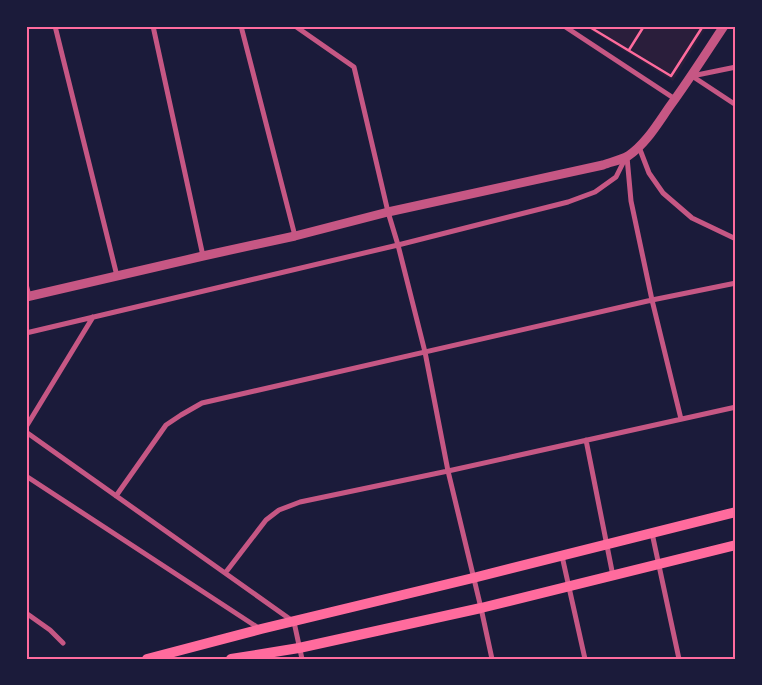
<svg xmlns="http://www.w3.org/2000/svg" width="762" height="685" font-family="Jost,sans-serif">
  <rect width="100%" height="100%" fill="#1b1b3a"/>
  <!-- green -->
  <path fill="#2a1e3b" d="M584,26H707L673,81Z"/>
  <g fill="none" stroke-linecap="round" stroke-linejoin="round">
    <!-- path -->
    <path stroke="#ff6b9d" stroke-width="2.5" d="M588,26L671,76L703,26
      M629,50L644,26"/>
    <!-- minor -->
    <path stroke="#c65784" stroke-width="5" d="M55,26L117,276
      M153,26L203,256
      M241,26L295,236
      M295,26L354,67L388,212L398,245L425,352L448,471L481,608L492,659
      M564,26L675,99
      M692,76L736,105
      M692,76L736,67
      M639,147L649,173L663,193L692,218L736,239
      M627,157L631,201L652,300L681,419
      M26,284L29,296
      M26,333L398,245L568,202L595,192L616,177L626,157
      M26,427L93,317
      M26,432L294,622L302,659
      M586,440L613,576
      M26,476L260,629
      M116,496L166,425L181,415L202,403L652,300L736,283
      M652,533L679,659
      M562,556L585,659
      M226,572L266,520L279,510L300,502L448,471L736,407
      M26,613L50,630L63,643"/>
    <!-- tertiary -->
    <path stroke="#c65784" stroke-width="9" d="M26,297L203,256L295,236L388,212L603,165C611,162 621,160 628,156C646,144 658,123 670,106C689,80 706,53 724,26"/>
    <!-- secondary -->
    <path stroke="#ff6b9d" stroke-width="10" d="M147,659L261,629L473,578L736,512
      M231,659L299,648L481,608L736,545"/>
  </g>
  <!-- border -->
  <rect width="762" height="685" fill="none" stroke="#1b1b3a" stroke-width="55"/>
  <rect x="28" y="28" width="706" height="630" fill="none" stroke="#ff6b9d" stroke-width="2"/>
</svg>
